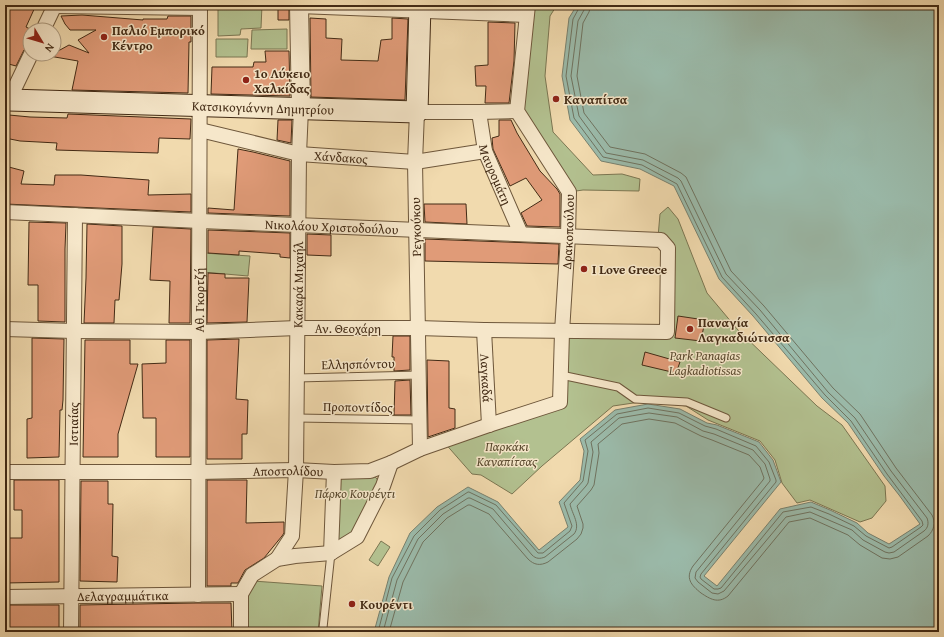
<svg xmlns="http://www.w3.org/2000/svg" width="944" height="637" font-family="'Gentium Book Plus',serif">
  <rect width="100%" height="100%" fill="#f1daae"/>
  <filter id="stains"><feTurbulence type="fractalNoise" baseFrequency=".005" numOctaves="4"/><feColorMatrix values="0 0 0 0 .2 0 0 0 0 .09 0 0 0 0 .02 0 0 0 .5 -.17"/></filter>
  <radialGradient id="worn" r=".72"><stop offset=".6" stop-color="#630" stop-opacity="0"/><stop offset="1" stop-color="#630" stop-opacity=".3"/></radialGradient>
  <!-- green -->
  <path fill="#b3c190" stroke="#7b7652" d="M218,5H262L261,28L241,29L240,35L218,36Z
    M528,5H557L550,16L545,76L553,132L593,175L622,174L640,179L639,191L583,190L569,192L517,111Z
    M287,29V49H251L252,30Z
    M216,39H248L247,57H216Z
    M668,207L678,219L707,293L738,330L817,406L842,425L885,486L886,501L872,518L860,522L810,500L797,503L782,483L775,460L760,441L708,420L686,406L647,401L613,406L542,466L512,494L481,475L472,474L443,441L560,402L562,332H667L668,248L658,237L660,214Z
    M203,253L250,256L248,276L203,272Z
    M370,471L383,486L357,537L331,553L334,472Z
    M381,541L390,547L378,566L369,560Z
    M253,581L322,586L318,632H245L246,598Z"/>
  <!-- water -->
  <path fill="#9bbbab" stroke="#78816f" d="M577,5H939V632H374L389,577L410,533L437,507L468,487L498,502L539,550L568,527L559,502L580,480L584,451L580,439L615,410L648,404L680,409L707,423L717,425L759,442L773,460L781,482L704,576L717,586L780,509L811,502L830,510L857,523L868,533L889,544L920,524L899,495L884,476L848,423L822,398L753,316L719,279L674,186L640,169L601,161L570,120L562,76L569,18Z"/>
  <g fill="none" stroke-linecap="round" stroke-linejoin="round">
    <!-- shore -->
    <path stroke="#6f7360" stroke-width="1" d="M378,632L392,578L414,536L440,510L468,492H469L496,505L538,553H543L570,531L572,526L564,503L583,481L588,451L585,440L617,414L648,408L679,413L705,426L716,429L756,446L769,462L776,480V482L701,574L700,577L701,579L714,589H718L721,588L783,512L811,507L829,514L854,526L866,536L889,548L892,547L921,527L923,525L922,521L887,474L851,421L825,395L756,314L722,277L677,184L642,165L603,157L574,118L566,76L573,19L579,8L580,5
      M383,632L397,580L418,539L443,514L468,498H470L493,509L532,555C536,559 540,559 545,557L574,534C581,525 572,514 570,504L586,486L588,483L593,452L591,442L619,418L649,413L677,417L703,431L714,434L753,450L765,464L770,479V481L696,572L695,578L698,582L712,593L718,594L724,591L786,517L810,512L852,530L863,540L885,552L889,553L894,552L924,531C928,528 929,523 927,518L891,471L855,418L828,392L760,310L726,274L681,181L678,178L643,160L606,153L579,116L571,76L578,21L584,10L585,5
      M389,632L403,582L423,542L447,518L468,505H470L489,514L528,559C534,565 540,566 548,562L577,539L581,534L583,528V524L577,506L591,490L594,485L599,453L598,444L622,424L649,419L675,423L701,436L712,440L749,455L760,467L764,478L763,480L693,566C685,578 691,585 701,593C710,599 718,604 728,596L789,522L810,518L848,535L860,545L882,558L890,559L898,557L928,536C934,530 936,523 932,515L896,468L860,414L833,388L764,306L731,271L686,177L681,173L645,154L610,147L584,113L577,76L583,23L589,12L591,5"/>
  </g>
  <!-- building -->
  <path fill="#e09b78" stroke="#432b15" d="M10,5H36L26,27L30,29V46L27,47L24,50L16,66L5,63V15Z
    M278,5H289V20H278Z
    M82,15L143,20V19H167L168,16H191V42H189L188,93L72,90L78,61L49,56L69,45L89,53L78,40L96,30H70L65,24L61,16Z
    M310,18L326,19V38L342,39L341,60L378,61L381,40L392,39V18L408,19L405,100L311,97Z
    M488,22L515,23L514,61L509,103H485L486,86H476L475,66L488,65Z
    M265,51H289L290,96L211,94L212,67H253L254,62H266Z
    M68,114L191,119L190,139L159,138L158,153L56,150L57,143L20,141L5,138V123L9,115L30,117L67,118Z
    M278,120H292L291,143L277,140Z
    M499,120H511L517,133L540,171L557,189L560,194V227L527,226L521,213L542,200L526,178L510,186L493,149L492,138L499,136Z
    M238,149L253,152L290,161V216L208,213V208L234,210Z
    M5,166L24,171L21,184L54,185L55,175H81L149,180L148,195L191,194V212L5,204Z
    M424,204H466L467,224L425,222Z
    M29,222L66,223L65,249V322L38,321V285H28Z
    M87,224L122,226V264L119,300H115L114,323H84L86,278Z
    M153,227L191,229L190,323H169L170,281L150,280Z
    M208,230L290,233V258L280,257V254L239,251V255L208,253Z
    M307,234L331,235V256L307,255Z
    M425,239L559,244L558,264L425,261Z
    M208,273L225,274V278H249L247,322L207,323Z
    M678,316L705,320L701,341L675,338Z
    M393,336H410V370L394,371V357H392Z
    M32,338L64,339L63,400L62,410H60L59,457L27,458V419L32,418Z
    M239,339L236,399L248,400L247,434H242V459H207V340Z
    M85,340H130V364H138L118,434V457H83Z
    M166,340H190V457H156V418H143L142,364L166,363Z
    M645,352L680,362L676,373L642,365Z
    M427,360L449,361V408L455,409V428L428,437Z
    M410,380L411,415H394L395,381Z
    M14,480H59V582L5,583V538H22V510H14Z
    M207,480H247L246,523L284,522V533L282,536L264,558L245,570L238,583H231V586H207Z
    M81,481H108V504H113L112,556L118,557L117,582L80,581Z
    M196,603H231L232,632H80V605Z
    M5,605H59V632H5Z"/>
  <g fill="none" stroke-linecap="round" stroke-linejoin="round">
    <!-- service casing -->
    <g stroke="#6e573b" stroke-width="9">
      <path id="service" d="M561,375L618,387L635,399L687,402L726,418
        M297,378L419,375
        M297,418L420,420
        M323,628L331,553"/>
    </g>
    <!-- minor casing -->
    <g stroke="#6e573b" stroke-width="16">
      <g id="minor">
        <path d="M54,6L200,8"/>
        <path d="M299,6L526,15"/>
        <path d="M43,30L55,5"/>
        <path d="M9,100L31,54"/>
        <path id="s1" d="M479,112L485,151L521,234"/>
        <path id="s2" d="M200,130L299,154L415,162L485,151"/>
        <path id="s3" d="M5,212L200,221L661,240L668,248L667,332L484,330L418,328H297L199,332L74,331L5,329"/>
        <path id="s4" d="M484,330L489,425"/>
        <path d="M420,449L415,162L417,112H479L517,111"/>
        <path id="s5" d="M5,472H199L296,470L334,472L370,471L391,463L420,449L489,425L560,402L562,332L568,236L569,192L517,111L528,5"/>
        <path d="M331,553L334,472"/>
        <path id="s6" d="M277,559L292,536L296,470L299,154L301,109"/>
        <path id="s7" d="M198,595L200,5"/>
        <path id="s8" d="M5,597L241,594"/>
        <path id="s9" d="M71,632L75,215"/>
        <path d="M241,632V594L252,575L277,559L295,556L331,553L357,537L383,486L391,463"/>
      </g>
    </g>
    <!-- tertiary casing -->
    <g stroke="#6e573b" stroke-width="20">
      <path id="tertiary" d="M299,5L301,109"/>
    </g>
    <!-- secondary casing -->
    <g stroke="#432b15" stroke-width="23">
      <g id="secondary">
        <path id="s10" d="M9,100L417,112L420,5"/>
      </g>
    </g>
    <!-- service -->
    <use href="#service" stroke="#f6e7ca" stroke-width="7"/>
    <!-- minor -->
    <use href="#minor" stroke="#f6e7ca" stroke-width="14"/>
    <!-- tertiary -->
    <use href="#tertiary" stroke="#f6e7ca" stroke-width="18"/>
    <!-- secondary -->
    <use href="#secondary" stroke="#f6e7ca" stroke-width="21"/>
  </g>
  <!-- markers -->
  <g fill="#8f2418" stroke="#f6e7ca" stroke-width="1.5">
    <circle cx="104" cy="37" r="4"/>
    <circle cx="246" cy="80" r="4"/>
    <circle cx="556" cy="99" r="4"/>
    <circle cx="584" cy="269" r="4"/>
    <circle cx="690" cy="329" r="4"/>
    <circle cx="352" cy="604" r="4"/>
  </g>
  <g text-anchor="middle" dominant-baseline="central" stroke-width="3" stroke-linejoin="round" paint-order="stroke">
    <!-- poi labels -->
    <g font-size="13" font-weight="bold" fill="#432b15" stroke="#f6e7ca" text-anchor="start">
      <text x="112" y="30">Παλιό Εμπορικό<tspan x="112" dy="15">Κέντρο</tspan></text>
      <text x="254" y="73">1ο Λύκειο<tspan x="254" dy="15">Χαλκίδας</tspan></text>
      <text x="564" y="99">Καναπίτσα</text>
      <text x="592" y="269">I Love Greece</text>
      <text x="698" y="322">Παναγία<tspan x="698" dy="15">Λαγκαδιώτισσα</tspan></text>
      <text x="360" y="604">Κουρέντι</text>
    </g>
    <!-- street labels -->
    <g font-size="13" fill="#432b15" stroke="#f6e7ca">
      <text stroke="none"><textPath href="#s10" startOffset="254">Κατσικογιάννη Δημητρίου</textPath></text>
      <text stroke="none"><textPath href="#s2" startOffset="144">Χάνδακος</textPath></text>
      <text stroke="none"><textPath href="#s1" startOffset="65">Μαυρομάτη</textPath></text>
      <text stroke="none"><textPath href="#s3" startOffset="327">Νικολάου Χριστοδούλου</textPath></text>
      <text transform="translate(416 227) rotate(-91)">Ρεγκούκου</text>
      <text stroke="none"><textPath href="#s5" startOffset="738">Δρακοπούλου</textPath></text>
      <text stroke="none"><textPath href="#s6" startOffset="279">Κακαρά Μιχαήλ</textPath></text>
      <text stroke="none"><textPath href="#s7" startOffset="295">Αθ. Γκορτζή</textPath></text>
      <text x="348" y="328">Αν. Θεοχάρη</text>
      <text transform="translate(358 364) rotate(-1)">Ελλησπόντου</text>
      <text stroke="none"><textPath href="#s4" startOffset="48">Λαγκαδά</textPath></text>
      <text transform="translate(358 407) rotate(1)">Προποντίδος</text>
      <text stroke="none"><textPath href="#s9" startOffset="208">Ιστιαίας</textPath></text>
      <text stroke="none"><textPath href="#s5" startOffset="283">Αποστολίδου</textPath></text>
      <text stroke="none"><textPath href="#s8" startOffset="118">Δελαγραμμάτικα</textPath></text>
    </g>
    <!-- park labels -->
    <g font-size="13" font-style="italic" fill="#59492e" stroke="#f6e7ca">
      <text x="705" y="355">Park Panagias<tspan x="705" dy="15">Lagkadiotissas</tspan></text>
      <text x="507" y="446">Παρκάκι<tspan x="507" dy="15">Καναπίτσας</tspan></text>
      <text x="355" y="493">Πάρκο Κουρέντι</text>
    </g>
  </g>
  <!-- margin -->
  <rect width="944" height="637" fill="none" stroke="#f1daae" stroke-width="20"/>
  <rect x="6" y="6" width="932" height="625" fill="none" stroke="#432b15" stroke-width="2"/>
  <rect x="10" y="10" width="924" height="617" fill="none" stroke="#432b15"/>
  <!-- north arrow -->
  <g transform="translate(42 42) rotate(128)"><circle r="19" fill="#f6e7ca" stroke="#ae9c82"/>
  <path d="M0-3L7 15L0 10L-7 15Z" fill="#8f2418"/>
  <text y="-6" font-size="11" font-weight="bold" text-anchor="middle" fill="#432b15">N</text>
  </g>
  <rect width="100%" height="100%" filter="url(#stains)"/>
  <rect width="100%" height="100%" fill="url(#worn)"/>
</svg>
